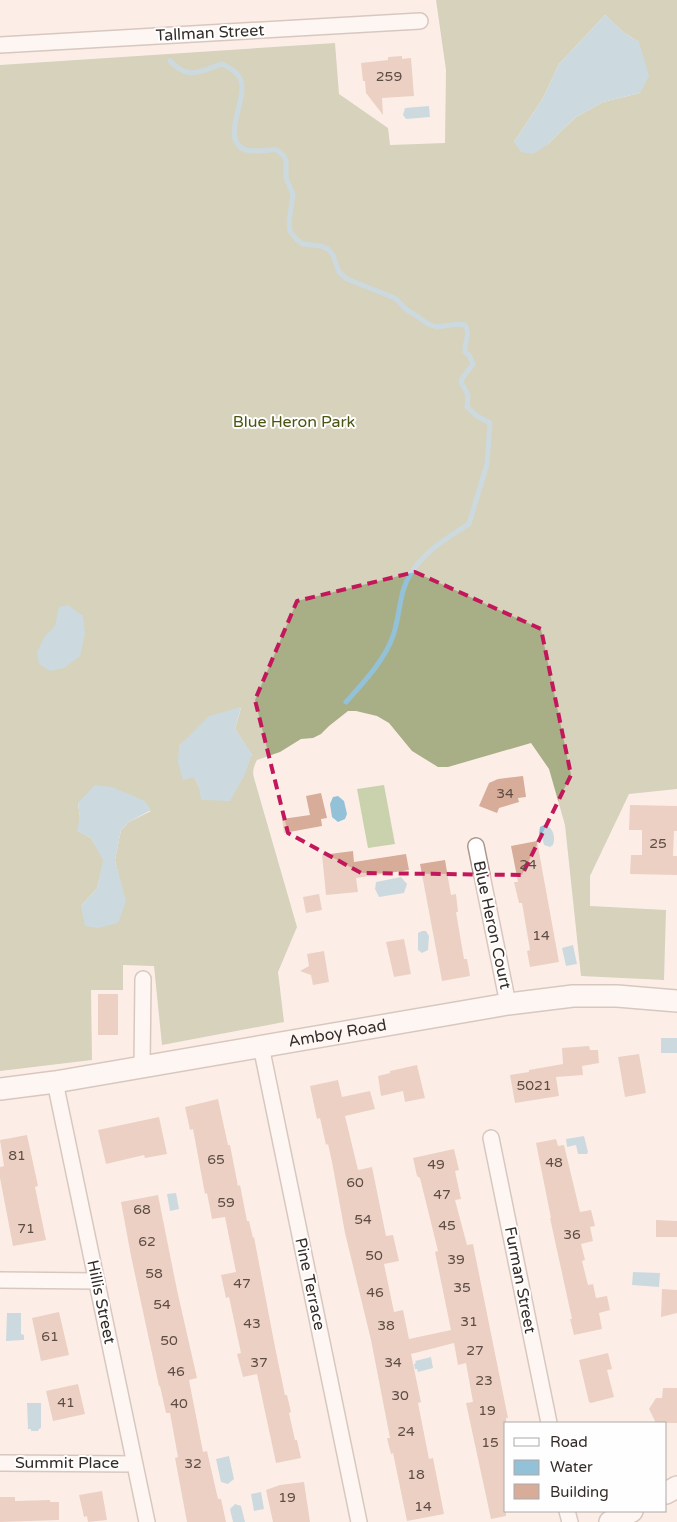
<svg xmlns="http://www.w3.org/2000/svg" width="677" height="1522" font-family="'Varela Round',sans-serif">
  <rect width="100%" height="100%" fill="#fceee7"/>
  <!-- green -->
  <path fill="#cad1ad" d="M384,785L395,844L368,848L357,789Z"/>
  <!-- forest -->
  <path fill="#a8af86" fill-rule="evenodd" d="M436,0H677V789L629,794L590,876V906L666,910L664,980L581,976L565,825L549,769L531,743L448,767H438L412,751L389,723L377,716L356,711H348L329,726L321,734L313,738L301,739L280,752L257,760C254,766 252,771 254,778L297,927L278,972L284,1022L162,1045L154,966L123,965V990H91L92,1060L0,1071V65L335,43L339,94L388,128L390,145L445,143L446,70ZM605,15L623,32L639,42L640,93L603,102L576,117L547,145L514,142L543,98L559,64ZM241,708L235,729L252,755L199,787L179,746L189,737ZM78,803L151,811L129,822L121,830L115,860L125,901L81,906L97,888L104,860L91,838L78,831L80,818Z"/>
  <!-- water -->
  <path fill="#93c1d7" d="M605,15L623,32L639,42L649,76L640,93L603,102L576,117L547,145L533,154L521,152L514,142L543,98L559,64Z
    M429,106L430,117L406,119L403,115L405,108Z
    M68,605L83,616L85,634L80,656L64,668L50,671L39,664L37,652L45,636L55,626L59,607Z
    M241,707L235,729L252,754L245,774L230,801L201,800L199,787L194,777L183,780L178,762L179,746L209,716Z
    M95,785L112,787L145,801L151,810L129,822L121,830L115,860L126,901L118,923L98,928L85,926L81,906L97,888L103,860L91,838L77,831L80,818L78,803Z
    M338,796L344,801L347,814L345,819L338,822L332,817L330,804L333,797Z
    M544,825C553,826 556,837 553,845L550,847L544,845L542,837L539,834L540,827Z
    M401,877L407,884L404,893L379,897L375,889L376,882Z
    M422,931H426L429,936L428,950L422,953L418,950V933Z
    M573,945L577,964L566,966L562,948Z
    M661,1038H677V1053H661Z
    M584,1136L588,1152L587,1154H578L576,1145L567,1147L566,1139Z
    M176,1193L179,1209L170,1211L167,1194Z
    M633,1272L660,1273L659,1287L632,1285Z
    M7,1313H21V1334L24,1335V1340L6,1341Z
    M431,1357L433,1368L418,1372L417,1369H415L414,1364L416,1363L415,1361Z
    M27,1403H41V1428L39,1429L38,1431H31V1429H28Z
    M229,1456L234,1479L228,1484L221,1482L216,1459Z
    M261,1492L264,1509L254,1511L251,1494Z
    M235,1504L241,1506L245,1522H233L230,1509Z"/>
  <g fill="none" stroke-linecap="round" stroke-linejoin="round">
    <!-- stream -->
    <path stroke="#93c1d7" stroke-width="5" d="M170,61C189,81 200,71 222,64C229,67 236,71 240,78C250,97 218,140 246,150C256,153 267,149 277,150L284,156L286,162V178L293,194L289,222L290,231L297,240L303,244L321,246L328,249L333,255L339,272L347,279L395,298L408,311L414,314L428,324L437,327L458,324L465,325C471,334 464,342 465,352L469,355L473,364C469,371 463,374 461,382L468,395L467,407L477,416L490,423L487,464L469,524C443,540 412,559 403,591C399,606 398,622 393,636C385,660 362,684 346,702"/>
  </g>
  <!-- building -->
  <path fill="#d7ac98" d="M402,56V59L411,58L414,96L382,98L383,115L366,93L365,81H363L361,63L388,60V57Z
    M523,776L526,797L518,798L519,802L499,808L497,813L479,806L489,783L498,779Z
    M321,793L327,818L321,819L322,826L284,833L282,819L310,815L306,796Z
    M630,805L677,806V831H674L673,856H677V875L630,874L631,855H642V830H629Z
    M537,841L559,962L530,967L527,951L530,950L522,903H519L514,882H518L511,846Z
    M353,851L354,862L406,854L409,870L356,878L358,892L326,895L322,855Z
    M445,860L451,895L456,894L458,912H456L464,959H467L470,976L442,981L420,864Z
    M319,894L322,910L306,913L303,897Z
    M404,939L411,974L394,977L386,942Z
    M324,951L329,982L313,985L311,975L300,971L309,966L307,954Z
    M98,994H118V1035H98Z
    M589,1046L590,1050H598L599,1063L582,1066L583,1075L556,1077L559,1096L515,1103L510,1075L529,1072V1070L563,1064L562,1048Z
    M639,1054L646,1093L625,1097L618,1057Z
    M417,1065L425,1098L405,1102L403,1091L381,1096L378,1076L390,1073V1071Z
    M338,1080L342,1097L370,1091L375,1109L345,1116L358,1170L372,1167L386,1236L393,1235L399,1261L384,1264L394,1312L403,1310L409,1339L451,1330L435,1252L438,1251L420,1178L417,1176L413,1158L454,1149L459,1170L455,1171L461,1199L455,1200L467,1245L473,1244L508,1418H506V1516L491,1519L466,1403L473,1402L466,1363L458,1365L454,1343L411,1354L421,1402L418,1403L429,1459L433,1458L444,1514L407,1521L393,1453L391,1454L387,1438H390L371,1340L345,1233L332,1162L328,1144L326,1145L320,1118L317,1119L310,1086Z
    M218,1099L228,1145H230L238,1186L240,1185L247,1221H249L253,1238L254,1237L275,1347L285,1395H287L291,1412L289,1413L295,1440H297L301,1458L276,1463L257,1374L243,1377L237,1354L241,1353L229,1297L226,1298L221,1275L236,1272L225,1217L212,1219L207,1193L205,1194L193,1129L190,1130L185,1107Z
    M159,1117L167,1154L145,1158L144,1155L106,1164L98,1130Z
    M27,1135L38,1186L35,1187L46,1240L13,1246L0,1178V1167L4,1166L0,1140Z
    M556,1139L558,1146L564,1145L580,1212L591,1210L595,1226L590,1227L593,1241L581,1244L585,1260L582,1261L588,1285L593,1284L596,1298L607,1296L610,1310L599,1313L602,1329L574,1335L570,1319H572L550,1218H551L536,1143Z
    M158,1195L177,1290L197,1378L189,1380L203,1452L207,1451L218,1499H221L226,1522H187L175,1458L178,1457L170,1413H166L160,1386H159L131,1256L121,1202Z
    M656,1220L677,1221V1237H656Z
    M662,1289L677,1290V1313L661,1317Z
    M59,1312L69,1355L41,1361L32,1318Z
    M608,1353L612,1369L607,1370L614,1397L591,1403L589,1402L579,1360Z
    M78,1384L85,1414L53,1421L46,1391Z
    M663,1388H677V1423H656L649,1409L656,1398H662Z
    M304,1482L310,1522H273L266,1490L280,1485Z
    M102,1491L107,1520L88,1522L87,1516L84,1517L79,1495Z
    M0,1497H15V1501L50,1500V1502H59V1520L0,1522Z"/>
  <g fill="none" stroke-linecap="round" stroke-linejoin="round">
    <!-- street casing -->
    <g stroke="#ae988e" stroke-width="18">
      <path id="street" d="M0,45L420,21
        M476,846L508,1004
        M261,1046L359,1522
        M142,1067L143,979
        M55,1082L147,1522
        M491,1138L549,1423
        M0,1280L97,1281
        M0,1463L134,1464
        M567,1511L570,1522"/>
    </g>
    <!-- secondary casing -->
    <g stroke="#ae988e" stroke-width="24">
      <g id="secondary">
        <path id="s1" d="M0,1089L55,1082L508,1004L573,996H617L677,1001"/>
        <path d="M666,1493L677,1487"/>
        <path d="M610,1522L632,1511"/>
      </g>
    </g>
    <!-- street -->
    <use href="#street" stroke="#fff" stroke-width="15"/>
    <!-- secondary -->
    <use href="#secondary" stroke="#fff" stroke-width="21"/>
  </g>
  <!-- marked area -->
  <path d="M0 0H677V1522H0ZM415,572L541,629L571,775L522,875L361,873L288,833L255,700L297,601Z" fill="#fceee7" fill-opacity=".55" fill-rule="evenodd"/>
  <path fill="none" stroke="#c2185b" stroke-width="4" stroke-dasharray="10 6" stroke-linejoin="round" d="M415,572L541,629L571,775L522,875L361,873L288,833L255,700L297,601Z"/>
  <g text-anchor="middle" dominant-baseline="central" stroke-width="4" stroke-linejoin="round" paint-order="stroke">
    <!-- number labels -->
    <g font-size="14" fill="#5d4c44">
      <text x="389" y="76">259</text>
      <text x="505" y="793">34</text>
      <text x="658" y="843">25</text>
      <text x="528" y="864">24</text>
      <text x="541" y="935">14</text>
      <text x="534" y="1085">5021</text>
      <text x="17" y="1155">81</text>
      <text x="216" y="1159">65</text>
      <text x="554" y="1162">48</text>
      <text x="436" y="1164">49</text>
      <text x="355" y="1182">60</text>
      <text x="442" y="1194">47</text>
      <text x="226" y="1202">59</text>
      <text x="142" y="1209">68</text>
      <text x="363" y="1219">54</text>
      <text x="447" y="1225">45</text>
      <text x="26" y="1228">71</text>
      <text x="572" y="1234">36</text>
      <text x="147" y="1241">62</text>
      <text x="374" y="1255">50</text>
      <text x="456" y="1259">39</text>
      <text x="154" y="1273">58</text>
      <text x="242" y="1283">47</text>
      <text x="462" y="1287">35</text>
      <text x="375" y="1292">46</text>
      <text x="162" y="1304">54</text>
      <text x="469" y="1321">31</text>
      <text x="252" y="1323">43</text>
      <text x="386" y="1325">38</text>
      <text x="50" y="1336">61</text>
      <text x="169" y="1340">50</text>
      <text x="475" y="1350">27</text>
      <text x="259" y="1362">37</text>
      <text x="393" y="1362">34</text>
      <text x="176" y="1371">46</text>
      <text x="484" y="1380">23</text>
      <text x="400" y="1395">30</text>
      <text x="66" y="1402">41</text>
      <text x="179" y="1403">40</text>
      <text x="487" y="1410">19</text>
      <text x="406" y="1431">24</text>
      <text x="490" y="1442">15</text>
      <text x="193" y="1463">32</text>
      <text x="416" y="1474">18</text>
      <text x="287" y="1497">19</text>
      <text x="423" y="1506">14</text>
    </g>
    <!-- street labels -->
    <g font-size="16" fill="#342c28" stroke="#fefefe">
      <text transform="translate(210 33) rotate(-3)">Tallman Street</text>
      <text transform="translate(492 925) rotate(78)">Blue Heron Court</text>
      <text stroke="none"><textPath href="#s1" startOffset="342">Amboy Road</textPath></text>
      <text transform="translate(520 1280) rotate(79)">Furman Street</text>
      <text transform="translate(310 1284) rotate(78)">Pine Terrace</text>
      <text transform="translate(101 1302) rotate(78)">Hillis Street</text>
      <text x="67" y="1463">Summit Place</text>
    </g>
    <!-- park labels -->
    <g font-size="16" fill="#4c5411" stroke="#fefefe">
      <text x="294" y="422">Blue Heron Park</text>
    </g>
  </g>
  <!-- legend -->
  <rect x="504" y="1422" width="162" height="90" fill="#fefefe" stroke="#adaaa8"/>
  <rect x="514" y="1438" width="25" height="8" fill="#ffffff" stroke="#adaaa8"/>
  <text x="550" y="1447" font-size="15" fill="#342c28">Road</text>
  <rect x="514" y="1460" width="25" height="15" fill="#93c1d7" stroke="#adaaa8"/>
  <text x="550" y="1472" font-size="15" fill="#342c28">Water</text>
  <rect x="514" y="1484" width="25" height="15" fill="#d7ac98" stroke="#adaaa8"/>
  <text x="550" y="1497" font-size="15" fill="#342c28">Building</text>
</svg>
